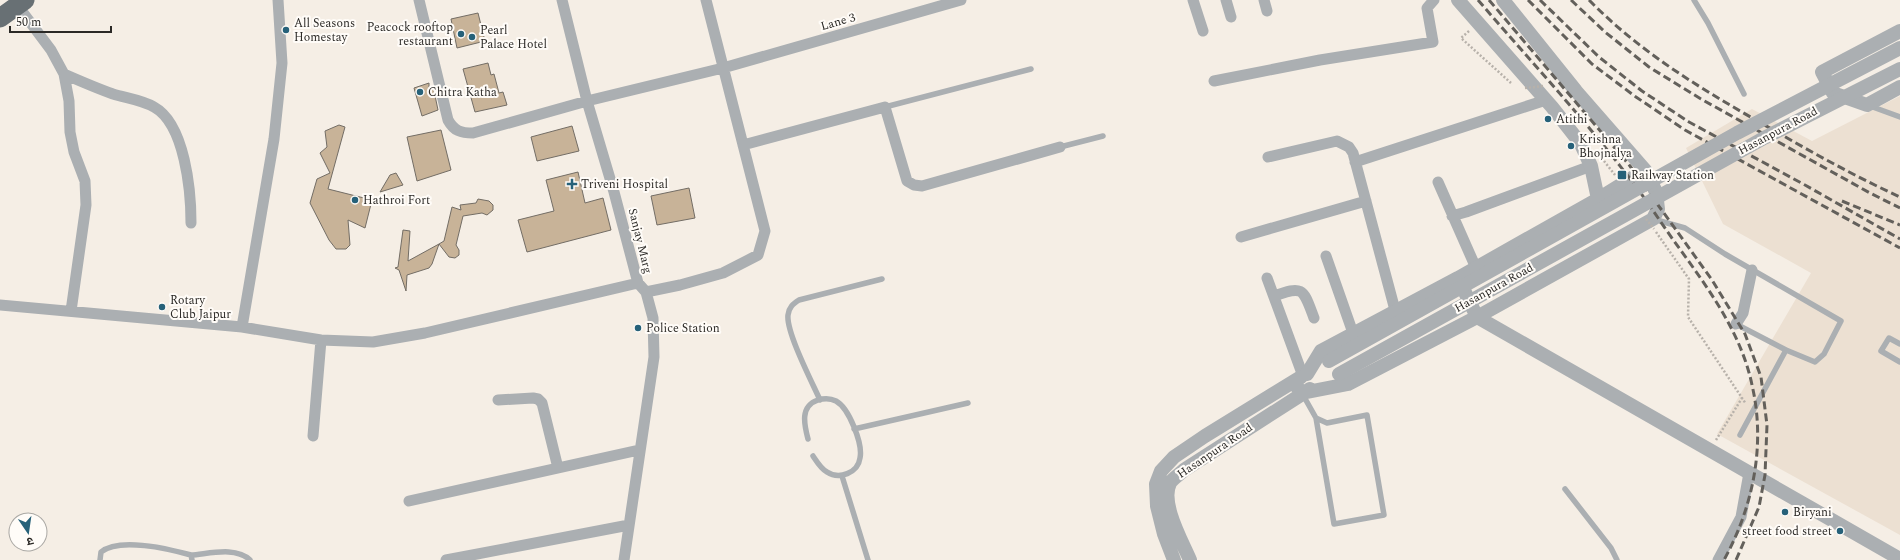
<svg xmlns="http://www.w3.org/2000/svg" width="1900" height="560" font-family="Spectral,'Noto Sans Devanagari',serif">
  <rect width="100%" height="100%" fill="#f5eee5"/>
  <!-- built -->
  <path fill="#ece0d2" d="M1900,96V535L1717,434L1811,273L1723,224L1686,148L1752,109L1812,141Z"/>
  <!-- building -->
  <path fill="#c8b398" stroke="#736d65" d="M478,13L485,41L457,48L451,19Z
    M488,63L491,75L494,74L499,93L503,92L507,105L475,112L463,69Z
    M429,83V87L433,86L438,110L422,116L414,88Z
    M339,125L345,127L328,189L372,200L365,228L348,220L350,245L346,249H336L329,240L310,203L317,179L330,173L320,153L327,147L325,131Z
    M572,126L579,151L537,161L531,137Z
    M441,130L451,170L417,181L407,137Z
    M578,172L585,203L603,198L611,230L527,252L518,220L554,211L546,180Z
    M396,173L403,185L380,192L390,175Z
    M689,188L695,218L657,225L651,196Z
    M478,199L489,201L493,205V210L487,215L482,213L463,216L456,245L459,250V255L455,258L449,257L439,244L444,241L452,207L461,210L460,205L476,203Z
    M403,230L410,231L408,261L439,244L432,264L429,268L407,275L406,291L399,270L395,268L398,267Z"/>
  <g fill="none" stroke-linecap="round" stroke-linejoin="round">
    <!-- path -->
    <path stroke="#b7b1aa" stroke-width="2.5" stroke-dasharray="2 2" stroke-linecap="butt" d="M1469,31L1461,38L1511,83
      M1604,161L1615,175
      M1656,232L1689,279L1688,317L1746,404
      M1716,440L1742,398"/>
    <!-- service -->
    <path stroke="#abafb2" stroke-width="5.5" d="M1694,0L1708,23L1744,94
      M1870,106L1900,117
      M885,107L1031,69
      M1060,147L1103,136
      M1653,219L1685,228L1725,254L1841,321L1824,354L1815,362L1786,350L1736,324
      M1900,344L1889,338L1881,351L1900,362
      M1303,395L1316,418L1334,524L1384,515L1367,415L1327,423L1316,418
      M820,400C812,382 786,332 788,315C789,307 793,304 799,300L882,279
      M854,429L968,403
      M1740,435L1786,350
      M808,439C804,424 800,406 818,400C825,398 830,398 836,401C849,408 863,444 860,458C858,473 839,480 827,472C821,469 817,462 813,456
      M842,476L868,560
      M1565,489L1611,548L1617,560
      M191,555C208,554 236,546 250,560
      M100,560L101,552C119,537 169,549 191,555L192,560"/>
    <!-- minor -->
    <path stroke="#abafb2" stroke-width="11" d="M419,0L448,120C454,131 461,133 473,133L587,101L723,68L961,0
      M562,0L587,101L614,192L638,283L646,292L653,318L654,357L624,560
      M1193,0L1203,31
      M1226,0L1231,17
      M1264,0L1267,11
      M18,6L51,50L64,74L69,101L70,132L74,152L85,181L86,205L71,311
      M64,74C80,81 96,88 113,94C126,98 142,100 154,107C185,124 191,191 191,223
      M1214,81L1320,60L1433,42L1427,8L1434,0
      M743,145L885,107L907,181L914,185L922,186L1060,147
      M1268,157L1337,141L1349,147L1353,153L1395,310
      M1355,162L1546,100
      M1438,182L1476,268
      M1452,216L1466,212L1591,166
      M1241,237L1366,201
      M1326,256L1353,333
      M1267,278L1303,376
      M646,292L680,285L723,273L758,255L765,231L706,0
      M1274,296C1304,285 1303,289 1314,318
      M0,305L242,327L321,340L373,342L425,333L638,283
      M1736,324L1743,313L1752,270
      M242,327L274,139L282,63L278,0
      M498,400L533,398L538,399L542,403L558,468
      M313,436L321,340
      M409,501L639,450
      M446,560L629,525
      M1718,560L1741,517L1749,473"/>
    <!-- tertiary -->
    <path stroke="#abafb2" stroke-width="14" d="M1458,0L1552,107L1581,144L1591,166L1598,199
      M1900,31L1822,72L1833,93L1867,105L1900,87
      M1458,278L1477,317L1900,559
      M1307,374L1321,351L1458,278L1598,199L1645,170
      M1293,382L1302,393L1348,384L1477,317L1653,219L1658,209L1656,192L1645,170L1576,91L1503,0
      M1174,560L1164,534L1157,506L1156,484L1161,471L1174,457L1205,436L1301,377
      M1190,560C1182,541 1160,503 1170,483C1173,478 1180,474 1184,470L1310,389"/>
    <!-- trunk -->
    <path stroke="#687074" stroke-width="19" d="M0,18L25,0"/>
    <!-- rail -->
    <path stroke="#63605b" stroke-width="3" stroke-dasharray="8 4" stroke-linecap="butt" d="M1478,0C1527,57 1578,112 1624,171C1642,193 1657,217 1674,241C1705,284 1741,331 1752,385C1766,445 1753,507 1724,560
      M1489,0L1630,166L1712,280L1745,334L1761,377L1767,425L1765,475L1759,507L1736,560
      M1528,0L1592,64L1636,97L1685,130L1900,248
      M1540,0L1599,57L1642,91L1689,122L1805,185L1900,239
      M1571,0L1605,32L1649,67L1701,99L1870,193L1900,208
      M1589,0C1640,52 1698,87 1761,123C1806,149 1852,175 1900,197
      M1842,201L1900,225"/>
    <!-- path-bridge -->
    <path stroke="#b7b1aa" stroke-width="2.5" stroke-dasharray="2 2" stroke-linecap="butt" d="M1525,88L1544,86
      M1646,219L1654,229"/>
    <!-- tertiary-bridge -->
    <path stroke="#abafb2" stroke-width="14" d="M1329,361L1737,133L1900,48
      M1339,374L1764,138L1900,69"/>
  </g>
  <!-- markers -->
  <g fill="#266179" stroke="#fffcf8" stroke-width="1.5">
    <circle cx="286" cy="30" r="4"/>
    <circle cx="461" cy="34" r="4"/>
    <circle cx="472" cy="37" r="4"/>
    <circle cx="420" cy="92" r="4"/>
    <circle cx="1548" cy="119" r="4"/>
    <circle cx="1571" cy="146" r="4"/>
    <rect x="1617" y="170" width="10" height="10" rx="2"/>
    <path d="M570 178h4v4h4v4h-4v4h-4v-4h-4v-4h4z"/>
    <circle cx="355" cy="200" r="4"/>
    <circle cx="162" cy="307" r="4"/>
    <circle cx="638" cy="328" r="4"/>
    <circle cx="1785" cy="512" r="4"/>
    <circle cx="1840" cy="531" r="4"/>
  </g>
  <g text-anchor="middle" dominant-baseline="central" stroke-width="4" stroke-linejoin="round" paint-order="stroke">
    <!-- street labels -->
    <g font-size="12" fill="#2b2926" stroke="#fffcf8">
      <text transform="translate(838 22) rotate(-16)">Lane 3</text>
      <text transform="translate(1778 131) rotate(-28)">Hasanpura Road</text>
      <text transform="translate(640 241) rotate(76)">Sanjay Marg</text>
      <text transform="translate(1494 288) rotate(-29)">Hasanpura Road</text>
      <text transform="translate(1215 451) rotate(-34)">Hasanpura Road</text>
    </g>
    <!-- poi labels -->
    <g font-size="12" fill="#2b2926" stroke="#fffcf8" text-anchor="start">
      <text x="294" y="23">All Seasons<tspan x="294" dy="14">Homestay</tspan></text>
      <text x="453" y="27" text-anchor="end">Peacock rooftop<tspan x="453" dy="14">restaurant</tspan></text>
      <text x="480" y="30">Pearl<tspan x="480" dy="14">Palace Hotel</tspan></text>
      <text x="428" y="92">Chitra Katha</text>
      <text x="1556" y="119">Atithi</text>
      <text x="1579" y="139">Krishna<tspan x="1579" dy="14">Bhojnalya</tspan></text>
      <text x="1631" y="175">Railway Station</text>
      <text x="581" y="184">Triveni Hospital</text>
      <text x="363" y="200">Hathroi Fort</text>
      <text x="170" y="300">Rotary<tspan x="170" dy="14">Club Jaipur</tspan></text>
      <text x="646" y="328">Police Station</text>
      <text x="1793" y="512">Biryani</text>
      <text x="1832" y="531" text-anchor="end">street food street</text>
    </g>
  </g>
  <!-- north arrow -->
  <g transform="translate(28 532) rotate(167)"><circle r="19" fill="#fffcf8" stroke="#aaa8a4"/>
  <path d="M0-3L7 15L0 10L-7 15Z" fill="#266179"/>
  <text y="-6" font-size="11" font-weight="bold" text-anchor="middle" fill="#2b2926">उ</text>
  </g>
  <!-- scale -->
  <path d="M10 26v6h101v-6" fill="none" stroke="#2b2926" stroke-width="2"/>
  <text x="16" y="26" font-size="12" fill="#2b2926" stroke="#fffcf8" stroke-width="3" paint-order="stroke">50 m</text>
</svg>
